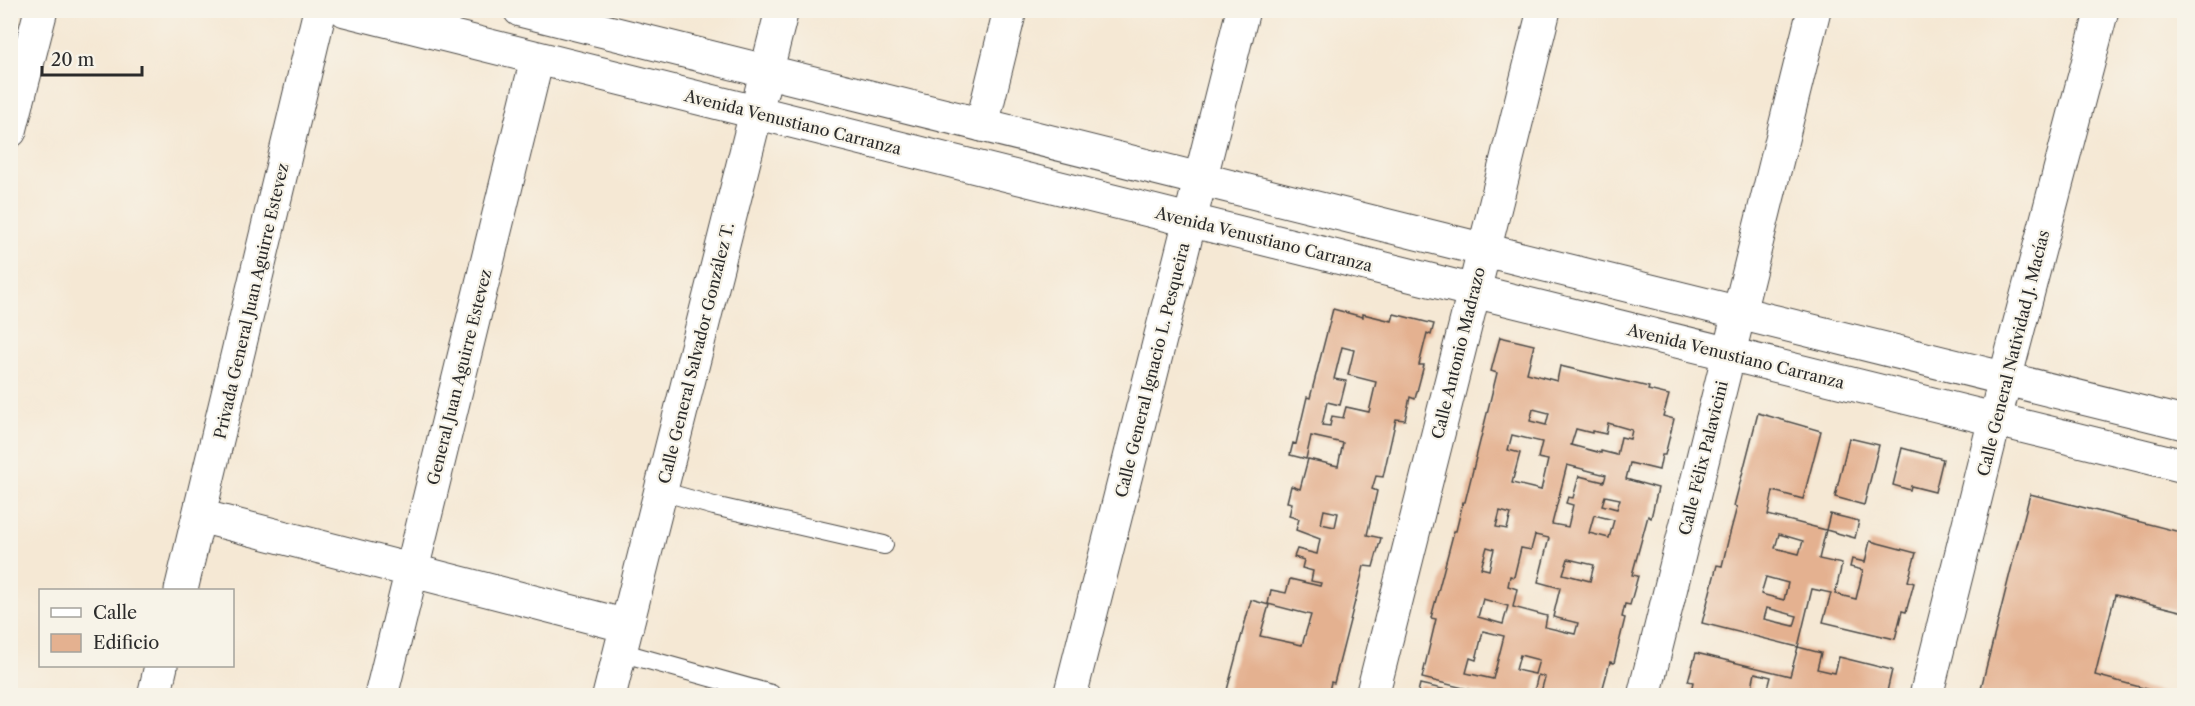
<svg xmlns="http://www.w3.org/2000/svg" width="2195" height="706" font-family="'Libre Caslon Text',serif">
  <rect width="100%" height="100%" fill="#f7f3e8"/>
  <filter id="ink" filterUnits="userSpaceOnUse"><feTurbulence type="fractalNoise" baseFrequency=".0167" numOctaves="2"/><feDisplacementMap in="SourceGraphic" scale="12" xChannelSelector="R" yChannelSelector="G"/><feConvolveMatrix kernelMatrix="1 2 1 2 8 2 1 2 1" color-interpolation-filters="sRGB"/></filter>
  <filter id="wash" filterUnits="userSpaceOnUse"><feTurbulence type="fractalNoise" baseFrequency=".008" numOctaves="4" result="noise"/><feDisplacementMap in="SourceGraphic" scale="24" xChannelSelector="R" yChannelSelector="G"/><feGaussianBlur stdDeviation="1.35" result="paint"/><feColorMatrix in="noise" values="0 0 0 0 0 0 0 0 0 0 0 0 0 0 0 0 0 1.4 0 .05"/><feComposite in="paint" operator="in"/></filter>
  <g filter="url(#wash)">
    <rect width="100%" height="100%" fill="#f5e8d4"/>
    <g id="blocks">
      <!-- building -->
      <path fill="#e4b190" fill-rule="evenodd" d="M1333,309L1363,317V314L1392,321L1394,314L1434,324L1431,335L1427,333L1419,365H1424L1415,399L1410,397L1405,420L1396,419L1383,477L1376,476L1372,489L1377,491L1367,535L1381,538L1373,567L1364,566L1334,683L1331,682L1328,696H1251L1227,690L1251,600L1269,605L1260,636L1302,645L1311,615L1268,604L1271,590L1286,593L1290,579L1320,586L1321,583L1311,581L1313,571L1302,568L1304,560L1294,557L1297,549L1317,554L1320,539L1296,530L1299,519L1289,516L1292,503L1287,502L1291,486L1300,489L1308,459L1338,466L1343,443L1311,436L1306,459L1290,455L1293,443L1296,444L1307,397L1310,398ZM1342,347L1354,350L1348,375L1376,382L1369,412L1346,407L1343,418L1332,416L1330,426L1322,425L1327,402L1340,405L1346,381L1334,379ZM1324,510L1338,513L1335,527L1321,524Z
        M1500,337L1534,345L1527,373L1557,381L1560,366L1649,387L1648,390L1669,395L1663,416L1674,419L1665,455H1662L1659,470L1630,463L1626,479L1658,488L1651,518L1648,516L1632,575L1638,576L1630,605L1625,604L1622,617L1625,618L1614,663L1610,662L1602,691L1608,692L1607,696H1540L1545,677L1538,675L1533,696H1496L1422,678L1436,619L1431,618L1454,531H1456L1463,502H1465L1497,373L1491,371ZM1533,409L1549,413L1546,425L1530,421ZM1608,423L1632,430L1630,439L1621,437L1617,455L1601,451V453L1571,445L1576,429L1592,433V431L1606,434ZM1512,435L1542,442L1538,458L1548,460L1541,490L1512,483L1520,453L1508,450ZM1567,465L1606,475L1604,482L1579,476L1573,498L1568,497L1566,503L1573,505L1568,527L1552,524ZM1605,496L1620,499L1617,509L1602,505ZM1500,511L1511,514L1507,529L1496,527ZM1594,515L1614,520L1609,538L1589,533ZM1535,535L1549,538L1538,582L1560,588L1553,617L1578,623L1575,634L1545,627L1547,616L1513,607L1517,589L1508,586L1510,576L1514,577L1521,548L1531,550ZM1487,547L1494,549L1489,570L1481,568ZM1568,559L1594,565L1590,581L1563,574ZM1483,599L1508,606L1503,624L1478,617ZM1483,631L1504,636L1493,679L1466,673L1470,658L1476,660ZM1520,655L1539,660L1535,674L1516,670Z
        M1758,413L1821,431L1803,499L1773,491L1768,515L1826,530L1830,514L1859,521L1855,538L1826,530L1819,559L1842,564L1835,594L1856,599L1863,570L1850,567L1852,559L1865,562L1870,541L1916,553L1908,581L1914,583L1906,612L1902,611L1895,639L1823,622L1831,593L1812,589L1798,647L1702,623L1717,565L1722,566L1729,537L1737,507L1734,506ZM1779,534L1803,541L1799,554L1775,548ZM1766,577L1788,583L1784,600L1761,594ZM1767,608L1797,616L1794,626L1764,619Z
        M1849,438L1879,445L1864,505L1835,497Z
        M1902,448L1943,459L1935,492L1911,486L1910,490L1893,485Z
        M2030,494L2184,533V612L2115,595L2095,675L2173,696H1979Z
        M1798,647L1821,653L1817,669L1835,673L1839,657L1892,670L1886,696H1766L1771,677L1755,673L1750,696H1690L1693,682L1688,681L1696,653L1790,676Z
        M1420,684L1447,690L1446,696H1417Z"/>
    </g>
  </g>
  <g filter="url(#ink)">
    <use href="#blocks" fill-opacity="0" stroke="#494744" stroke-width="1.5"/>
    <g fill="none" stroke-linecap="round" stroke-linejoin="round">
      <!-- lane casing -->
      <g stroke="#494744" stroke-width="20">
        <path id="lane" d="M661,491L714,506L884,545
          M620,652L771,694"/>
      </g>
      <!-- street casing -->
      <g stroke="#494744" stroke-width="35">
        <path id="street" d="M982,125L1010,10
          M10,131L41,10
          M1485,250L2184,423
          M200,516L627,626
          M181,590L320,10
          M154,696L161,666
          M381,696L537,59
          M609,696L756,113
          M1070,696L1243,10
          M1372,696L1474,291L2184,466
          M1644,696L1814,10
          M1926,696L2005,379L2102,10"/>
      </g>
      <!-- secondary casing -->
      <g stroke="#494744" stroke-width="35">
        <path id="secondary" d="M345,10L1474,291L1544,10
          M520,10L1485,250
          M761,93L782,10"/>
      </g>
      <!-- lane -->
      <use href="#lane" stroke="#fff" stroke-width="18"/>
      <!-- street -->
      <use href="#street" stroke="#fff" stroke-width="33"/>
      <!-- secondary -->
      <use href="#secondary" stroke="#fff" stroke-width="33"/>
    </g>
  </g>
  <g text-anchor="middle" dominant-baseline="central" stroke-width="4.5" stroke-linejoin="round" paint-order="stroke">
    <!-- street labels -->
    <g font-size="16" fill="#2b2b2b" stroke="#f7f3e8">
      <text transform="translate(793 122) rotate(14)">Avenida Venustiano Carranza</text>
      <text transform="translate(1264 239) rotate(14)">Avenida Venustiano Carranza</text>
      <text transform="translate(251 301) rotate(-77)">Privada General Juan Aguirre Estevez</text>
      <text transform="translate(696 353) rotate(-76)">Calle General Salvador González T.</text>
      <text transform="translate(1458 353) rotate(-76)">Calle Antonio Madrazo</text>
      <text transform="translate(2013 353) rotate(-76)">Calle General Natividad J. Macías</text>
      <text transform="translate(1736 356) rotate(14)">Avenida Venustiano Carranza</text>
      <text transform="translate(1152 370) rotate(-76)">Calle General Ignacio L. Pesqueira</text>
      <text transform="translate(459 377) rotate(-76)">General Juan Aguirre Estevez</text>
      <text transform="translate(1703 458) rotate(-76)">Calle Félix Palavicini</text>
    </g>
  </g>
  <!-- margin -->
  <rect width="2195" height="706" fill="none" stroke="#f7f3e8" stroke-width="36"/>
  <!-- legend -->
  <rect x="39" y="589" width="195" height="78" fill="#f7f3e8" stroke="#a5a39c" stroke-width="1.5"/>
  <rect x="51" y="608" width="30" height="9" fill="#ffffff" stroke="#a5a39c" stroke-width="1.5"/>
  <text x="93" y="619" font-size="18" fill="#2b2b2b">Calle</text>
  <rect x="51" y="634" width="30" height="18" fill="#e4b190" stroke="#a5a39c" stroke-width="1.5"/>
  <text x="93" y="649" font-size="18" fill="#2b2b2b">Edificio</text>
  <!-- scale -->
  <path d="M42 66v9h100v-9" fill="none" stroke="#2b2b2b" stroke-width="3"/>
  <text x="51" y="66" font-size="18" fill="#2b2b2b" stroke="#f7f3e8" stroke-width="4.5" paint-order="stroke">20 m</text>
</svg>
